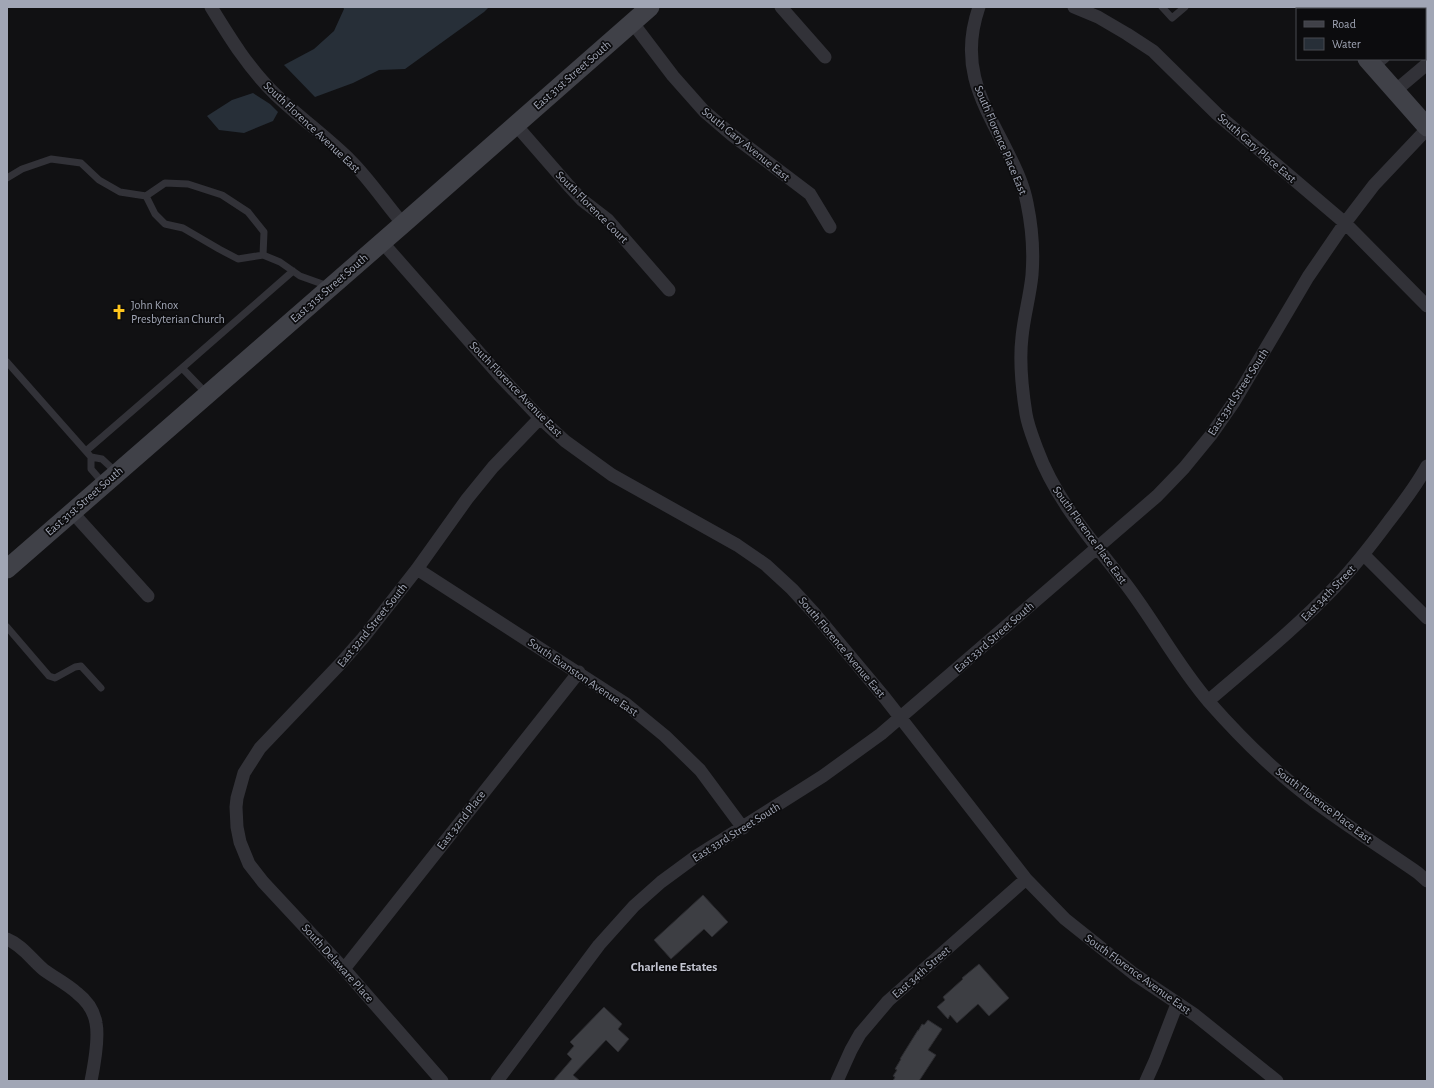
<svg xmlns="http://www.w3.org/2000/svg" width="1434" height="1088" font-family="'Alegreya Sans',sans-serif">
  <rect width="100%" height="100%" fill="#111113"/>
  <!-- water -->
  <path fill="#272f38" d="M343,7H489L484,12L405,69L379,70L353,83L315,97L284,65L314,49L334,31L344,9Z
    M253,93L270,104L278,112L273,121L244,133L219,130L207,116L232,100Z"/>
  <!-- building -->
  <path fill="#3d3e43" stroke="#2b2b2f" d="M703,895L728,922L712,937L704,929L671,959L654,940Z
    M979,964L1009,998L989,1016L978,1004L957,1023L950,1015L948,1019L937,1007L945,1000L943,997L963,979L962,978Z
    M604,1007L622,1024L618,1029L629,1039L618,1052L606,1040L573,1075L580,1081H553L572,1059L567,1054L574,1046L570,1042Z
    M928,1020L942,1029L928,1050L936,1055L919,1081H893L895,1077L893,1076L897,1070L895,1069L901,1059H900L918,1030V1031L922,1024L924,1025Z"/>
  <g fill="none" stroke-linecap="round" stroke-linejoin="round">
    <!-- service -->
    <path stroke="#323238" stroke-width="7" d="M1162,7L1172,18L1185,7
      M1425,25L1427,23
      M1375,68L1386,59
      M7,178L22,169L51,159L81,163L99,180L120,192L146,196L155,214L165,224L183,228L219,249L238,259L263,255L280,262L300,276L328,286
      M146,196L165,183L188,184L222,195L248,212L264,232L263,255
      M7,362L91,457
      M182,368L293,271
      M86,451L182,368L207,394
      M103,483L91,469V457L102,459L117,473
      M7,627L49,676L55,678L75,667L81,666L101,688"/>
    <!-- minor -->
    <path stroke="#323238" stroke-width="13" d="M211,7C230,38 249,69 276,95C300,118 327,137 351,161C370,180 385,203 403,224
      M781,7L825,57
      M979,7C960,62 979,97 1004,145C1013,163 1023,182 1027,203C1032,227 1034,250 1032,275C1030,296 1024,316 1022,337C1019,362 1022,389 1026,414C1028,426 1033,438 1037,449C1056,501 1092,540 1125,583C1155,622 1177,665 1209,702C1232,728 1256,753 1283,776C1324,812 1372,841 1418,873L1427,881
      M1074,7L1098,17L1127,34L1153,51L1217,114L1345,223L1427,306
      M632,22L673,76L704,111L732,135L810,194L830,227
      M1395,91L1427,64
      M515,124L569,186L582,200L608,220L669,290
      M382,242L499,375L540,418L565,441L612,475L737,545L766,565L792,589L814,613L885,698L1026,879L1065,919L1134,974L1195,1015L1277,1081
      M72,512L148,596
      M1364,555L1427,618
      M417,569L626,704L665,736L700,770L743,828
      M1208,701C1251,664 1296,628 1335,587C1355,566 1372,544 1389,521C1403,503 1416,486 1427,466
      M7,939C22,945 32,960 44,970C55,978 67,984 77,993C86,1000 94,1011 96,1023C99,1038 94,1066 91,1081
      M344,969L579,672
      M442,1081L344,969L263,882L249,864L240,842L237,827L236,807L237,798L244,773L260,748L341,663L363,638L417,569L467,499L493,467L540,418
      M497,1081L599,945L634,906L661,882L695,857L823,776L881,734L1157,496L1184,468L1211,435L1234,402L1308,277L1345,223L1374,185L1427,129
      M837,1081L851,1050L860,1034L888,1001L1026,879
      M1146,1081L1155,1061L1177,1004"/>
    <!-- secondary -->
    <path stroke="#404148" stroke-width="19" d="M1321,7L1323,9
      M1367,59L1427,127
      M7,569L403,224L650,7"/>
  </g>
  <!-- icons -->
  <defs>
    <g id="church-bare" transform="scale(1.2)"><path d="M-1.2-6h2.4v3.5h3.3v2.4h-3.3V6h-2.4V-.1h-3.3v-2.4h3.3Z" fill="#ffc61d" stroke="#0c0c0e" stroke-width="2.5" paint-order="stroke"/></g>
  </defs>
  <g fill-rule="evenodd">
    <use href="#church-bare" x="119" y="312"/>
  </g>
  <g text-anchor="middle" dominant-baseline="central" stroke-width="3.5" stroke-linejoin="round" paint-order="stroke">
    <!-- street labels -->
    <g font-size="12" fill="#a1a6b5" stroke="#0c0c0e">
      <text transform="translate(572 75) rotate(-41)">East 31st Street South</text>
      <text transform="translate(312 127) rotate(43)">South Florence Avenue East</text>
      <text transform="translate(1001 140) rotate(67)">South Florence Place East</text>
      <text transform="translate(746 144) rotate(39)">South Gary Avenue East</text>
      <text transform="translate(1257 148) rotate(41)">South Gary Place East</text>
      <text transform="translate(592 207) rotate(45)">South Florence Court</text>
      <text transform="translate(329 288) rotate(-41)">East 31st Street South</text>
      <text transform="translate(516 389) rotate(46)">South Florence Avenue East</text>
      <text transform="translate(1238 392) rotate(-57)">East 33rd Street South</text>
      <text transform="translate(84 501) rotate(-41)">East 31st Street South</text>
      <text transform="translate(1090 535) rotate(54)">South Florence Place East</text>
      <text transform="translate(1328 593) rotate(-46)">East 34th Street</text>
      <text transform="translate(372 625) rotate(-51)">East 32nd Street South</text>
      <text transform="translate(994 637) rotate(-41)">East 33rd Street South</text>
      <text transform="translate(842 647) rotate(50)">South Florence Avenue East</text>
      <text transform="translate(583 677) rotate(34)">South Evanston Avenue East</text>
      <text transform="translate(1324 805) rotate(37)">South Florence Place East</text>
      <text transform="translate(461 820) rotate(-52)">East 32nd Place</text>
      <text transform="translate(736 832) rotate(-32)">East 33rd Street South</text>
      <text transform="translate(338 963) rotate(48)">South Delaware Place</text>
      <text transform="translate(921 972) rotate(-41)">East 34th Street</text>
      <text transform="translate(1138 974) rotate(36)">South Florence Avenue East</text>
    </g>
    <!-- poi labels -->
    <g font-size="12" fill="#a1a6b5" stroke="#0c0c0e" text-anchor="start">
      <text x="131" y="305">John Knox<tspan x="131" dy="14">Presbyterian Church</tspan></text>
    </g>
    <!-- neighbourhood labels -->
    <g font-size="13" font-weight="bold" fill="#c3c5d1" stroke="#0c0c0e">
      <text x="674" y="967">Charlene Estates</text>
    </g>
  </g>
  <!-- border -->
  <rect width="1434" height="1088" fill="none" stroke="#a1a6b5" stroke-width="16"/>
  <!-- legend -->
  <rect x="1296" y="8" width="130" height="52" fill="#0c0c0e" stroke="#484a51"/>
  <rect x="1304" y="21" width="20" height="6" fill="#404148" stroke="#484a51"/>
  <text x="1332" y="28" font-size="12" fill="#a1a6b5">Road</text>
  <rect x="1304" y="38" width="20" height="12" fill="#272f38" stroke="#484a51"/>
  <text x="1332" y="48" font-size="12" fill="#a1a6b5">Water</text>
</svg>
